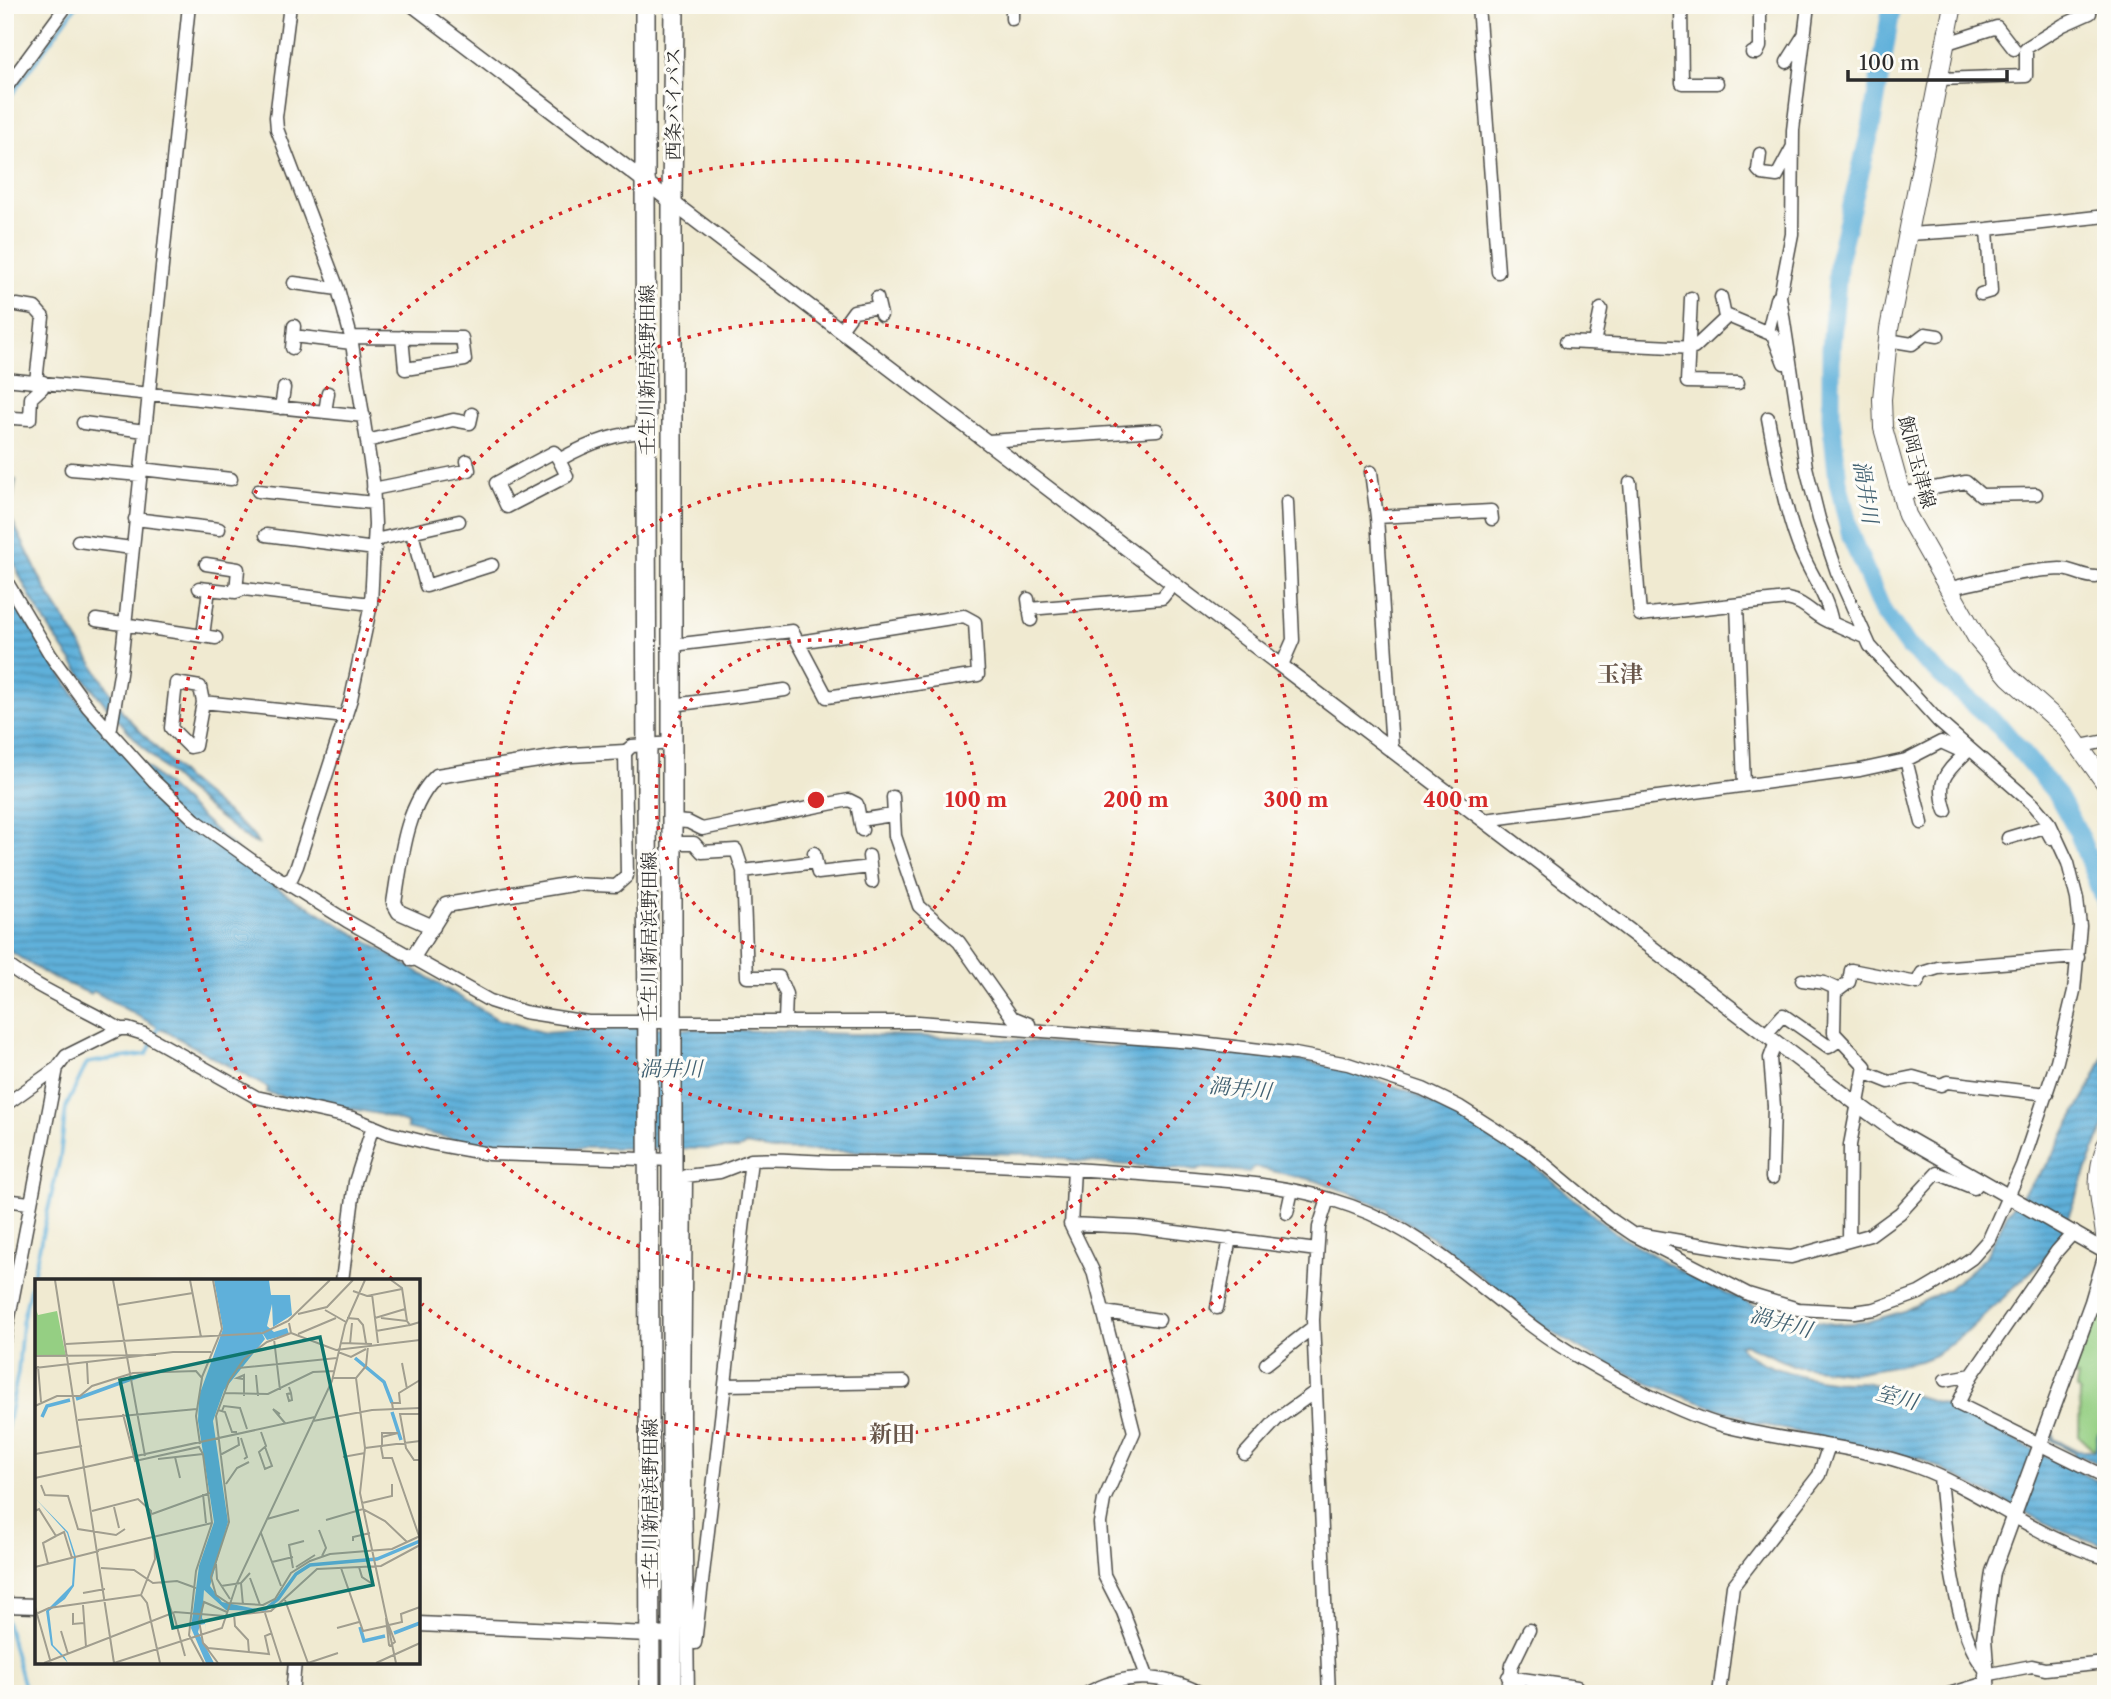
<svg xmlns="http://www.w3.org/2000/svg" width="2111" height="1699" font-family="'Libre Caslon Text','Noto Serif JP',serif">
  <defs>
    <pattern id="water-rules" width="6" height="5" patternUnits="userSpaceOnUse" patternTransform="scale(1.75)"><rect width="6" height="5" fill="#5fb0da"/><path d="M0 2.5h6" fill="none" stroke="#4f8fb1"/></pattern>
  </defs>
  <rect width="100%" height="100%" fill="#fdfcf7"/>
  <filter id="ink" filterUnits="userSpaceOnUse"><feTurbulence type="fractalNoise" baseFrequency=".0143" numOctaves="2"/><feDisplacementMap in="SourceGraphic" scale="14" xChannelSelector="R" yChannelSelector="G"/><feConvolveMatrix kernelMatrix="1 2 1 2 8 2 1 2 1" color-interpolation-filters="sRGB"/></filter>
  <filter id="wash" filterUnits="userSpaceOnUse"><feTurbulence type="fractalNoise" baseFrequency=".00686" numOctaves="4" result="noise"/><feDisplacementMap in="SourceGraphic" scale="28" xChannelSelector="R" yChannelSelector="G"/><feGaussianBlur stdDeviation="1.57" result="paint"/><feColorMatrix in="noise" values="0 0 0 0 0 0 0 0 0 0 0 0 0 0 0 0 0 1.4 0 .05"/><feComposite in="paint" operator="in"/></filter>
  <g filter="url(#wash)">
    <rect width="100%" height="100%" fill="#f0ead1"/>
    <!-- green -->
    <path fill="#95cf83" stroke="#607d57" stroke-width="2" d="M2106,1294V1433L2098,1434L2095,1451L2079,1436L2080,1392L2076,1387L2078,1377L2072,1375Z"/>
    <!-- water -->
    <path fill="url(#water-rules)" stroke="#456e82" stroke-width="2" fill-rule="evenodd" d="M5,479L16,480L12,504L6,508L45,588L124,714L185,778L252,834L258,844C245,840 234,828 223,820C145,762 37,635 6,542C0,524 5,497 5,479Z
      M5,589L84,709L259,871L258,876L497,1019L545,1033L633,1027L973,1038L1154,1050L1194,1048L1305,1061L1347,1070L1406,1090L1474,1124L1525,1158L1612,1231L1698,1281L1777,1315L1834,1324L1867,1322L1904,1311L1948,1289L1985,1258L2008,1212L2049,1162L2094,1079L2106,1050V1121L2061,1235L2043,1260L1968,1331L1935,1355L1920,1361L1853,1373L1793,1365L1744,1344L1739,1346C1755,1366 1805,1378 1830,1381C1843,1383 1855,1381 1868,1383C1899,1390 1928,1400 1958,1408L1962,1414L2068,1467L2075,1453L2051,1440L2053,1433L2054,1439L2078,1451H2095L2098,1434L2106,1433V1546L2060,1530L1922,1459L1746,1421L1745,1417C1674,1396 1603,1367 1542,1325C1489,1288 1447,1240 1388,1212V1209L1322,1182L1254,1167L1249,1172L1199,1168L1197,1170L1076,1161L1041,1154L773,1150L746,1145L739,1149L528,1147L469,1143L407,1128V1123L379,1114L267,1093L268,1088L93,991L91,994L49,976L5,948ZM2080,1456L2100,1464L2097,1481L2072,1468Z"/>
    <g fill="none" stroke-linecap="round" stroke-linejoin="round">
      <!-- stream -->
      <path stroke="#5fb0da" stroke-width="3.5" d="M5,104L77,5
        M5,1438L18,1372L22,1323L60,1158L66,1107L87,1063L147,1054L159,1026
        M5,1617L26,1694"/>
      <!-- river -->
      <path stroke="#5fb0da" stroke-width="19" d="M1892,5L1871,128L1839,257L1831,348V418L1838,481L1851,537L1882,610L1907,645L2001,728L2057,794L2078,832L2106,905"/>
    </g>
  </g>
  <g filter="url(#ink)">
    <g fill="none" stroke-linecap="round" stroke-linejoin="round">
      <!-- minor casing -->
      <g stroke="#494844" stroke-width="15">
        <path id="minor" d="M1478,5L1498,272
          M1681,5L1682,83H1717
          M1012,19V5
          M1947,43L1997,27L2014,49
          M1752,53H1757L1760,47V5
          M1787,62L1804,35
          M1939,79L2026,76V48L2063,25L2090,13
          M5,89L67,5
          M1760,154L1758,170L1762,174L1777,176L1792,148
          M1909,234L1987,229L2106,216
          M294,283L338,289
          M1981,294L1991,291L1987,229
          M1721,297L1725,317
          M877,298L881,315
          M1691,298L1687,382L1738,383
          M17,305L35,308L43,317L36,382
          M841,329L854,311L879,307
          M1768,332L1776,299L1780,296
          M293,336L352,343
          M351,337L462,338L465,360L405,369L402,337
          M1888,340L1912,344L1925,334L1938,336
          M1566,342L1694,348L1728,316L1773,335L1784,363
          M1594,343L1601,309
          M292,348L294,326
          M5,379L364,416
          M281,408L284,388
          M325,412L328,393
          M13,418L30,419L31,398L42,388L43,382
          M1768,418C1776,460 1783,503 1798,544C1808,572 1827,593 1832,623L1866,638
          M83,423L145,431
          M367,441L453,420L470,423L472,414
          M988,441L1157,430
          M559,460L554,452L496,483L507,507L567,476L559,460C587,444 616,432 648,432
          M71,469L140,475
          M141,469L231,479
          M1371,472L1377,517L1392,749
          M1630,483L1640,615L1787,599C1807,602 1813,617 1832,623
          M373,489L469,470L467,461
          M258,491L374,503
          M1901,494L1966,482L1981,495L2036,494
          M1377,517L1491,511L1492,519
          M135,519L219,529
          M412,533L426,586L492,565
          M266,535L375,549
          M375,540L459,521
          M78,541L132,548
          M206,564L238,569L236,592
          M5,579L51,656L88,707L154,781L195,820L261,867L347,921L490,1001L524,1012L588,1022H918L1193,1042L1295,1054L1348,1064L1423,1089L1460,1107L1529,1151L1609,1218L1634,1235L1748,1294L1798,1309L1854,1312L1875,1309L1919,1293L1936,1283L1972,1258L1989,1239L2022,1165L2057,1061L2074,991L2080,926L2077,899L2068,863L2050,824L2034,805L1938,721L1870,646L1837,572L1819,519L1806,467L1780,296L1792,234L1793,130L1808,5
          M199,588L236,592L244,589L371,604
          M1947,589C1987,580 2018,571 2060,569C2073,569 2082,577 2096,577
          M1028,599L1031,620
          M1737,605L1744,785
          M1029,609L1162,598L1174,583
          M96,620L216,638
          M203,636L209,589
          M673,645L792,631L827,697L978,675L975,622L964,616L799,642
          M1282,665L1293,640L1287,502
          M203,702L195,746L190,747L171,728L176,683L200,687L203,702L346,717
          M673,705L785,690
          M110,733L120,674L189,5
          M2081,746L2106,741
          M1906,760L1922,823
          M893,797L895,836L919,906L959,942L1012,1017L1029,1024
          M1946,811C1935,778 1947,772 1969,750
          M860,820L892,815
          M1485,820L1860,770L1906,760L1941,742L1965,753
          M673,821L688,822L702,829L849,800L857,804L862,830
          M2008,838L2045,827L2051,838
          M673,843H694L702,852L736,850L743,871L747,977H779L786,994L785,1021
          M814,853L818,873L870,867
          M869,856L872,882
          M743,871L816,862
          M285,881L292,877L297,866L351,699L371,604L375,524L373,481L351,337L338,289L277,129L276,117L290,5
          M572,884L616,886L627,876L625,752L632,746L673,743
          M5,963C40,991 82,1006 120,1029
          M1802,980L1824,983L1835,988L1834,1033L1865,1066L1850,1145L1849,1240
          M1836,992L1849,982L1851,970L1917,983L1922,973L1938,968L2078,957
          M1766,1034L1783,1015L1829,1047L1838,1041
          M1864,1072L1889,1082L1913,1077L1941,1085L1947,1082L2047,1094
          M5,1105L57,1068
          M1074,1169L1071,1226L1093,1271L1134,1432L1104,1500L1100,1523L1104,1575L1123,1612L1147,1676
          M1772,1178L1774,1106L1770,1058L1776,1042
          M1328,1199L1319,1227L1313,1320L1329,1694
          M5,1200L29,1203
          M1287,1213L1292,1190
          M1070,1224L1136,1227L1317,1250
          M2074,1232L2057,1251L1972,1375L1958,1404L2106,1477
          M1638,1234L1758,1254L1791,1257L1870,1235L1900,1213L1937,1173L1974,1188L1981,1180
          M342,1281L355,1182L373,1126
          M1217,1308L1230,1238
          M1104,1312L1159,1320
          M5,1338L57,1068L66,1056L120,1029H128L144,1034L256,1097L353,1118L389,1133L429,1143L489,1154L672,1160
          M1266,1364L1313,1327
          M1945,1380L1972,1375
          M725,1385L904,1382
          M1245,1454L1277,1419L1316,1391
          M1940,1477C1944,1522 1954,1637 1985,1669
          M695,1643L751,1160
          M1985,1675L2032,1666L2045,1669L2106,1663
          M1508,1677L1577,1687
          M292,1694L295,1662
          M688,1694L684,1416L686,1176L720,1172L751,1160C780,1158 809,1162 838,1162C937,1162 1030,1165 1129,1173C1204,1180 1280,1180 1351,1206C1439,1237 1500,1312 1580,1358C1619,1381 1681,1414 1725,1426C1787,1442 1856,1445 1917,1467C1983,1491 2037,1539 2106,1558
          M1086,1694C1124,1672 1164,1674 1203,1694
          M1507,1694L1512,1665L1529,1630
          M1719,1694L1733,1586L1819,1475L1828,1448
          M1949,1694L1986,1683"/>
      </g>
      <!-- tertiary casing -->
      <g stroke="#494844" stroke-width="17">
        <path id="tertiary" d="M413,5L1849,1098L1894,1131L2106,1252
          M433,927L399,912L394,903C401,861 405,806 437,776L571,755L625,752
          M412,959L446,905L572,884
          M5,1605L37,1606
          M418,1624L672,1635
          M1988,1694L1984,1638L1993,1572L2092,1302L2106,1254"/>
      </g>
      <!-- secondary casing -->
      <g stroke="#494844" stroke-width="20">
        <path id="secondary" d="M1953,5L1889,329L1882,399L1883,428L1907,515L1978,640L2009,677L2065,727L2106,784
          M2106,1145C2091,1188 2103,1203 2106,1246"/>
      </g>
      <!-- primary casing -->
      <g stroke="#494844" stroke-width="22">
        <path id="primary" d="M645,180L650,1694
          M672,202V1694"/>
      </g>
      <!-- trunk casing -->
      <g stroke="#494844" stroke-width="22">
        <path id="trunk" d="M645,5V180
          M672,202L674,5"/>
      </g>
      <!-- minor -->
      <use href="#minor" stroke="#fff" stroke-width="12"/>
      <!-- tertiary -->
      <use href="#tertiary" stroke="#fff" stroke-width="14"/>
      <!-- secondary -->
      <use href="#secondary" stroke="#fff" stroke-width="18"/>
      <!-- primary -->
      <use href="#primary" stroke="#fff" stroke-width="19"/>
      <!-- trunk -->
      <use href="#trunk" stroke="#fff" stroke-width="19"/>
    </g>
  </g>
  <!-- distance rings -->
  <g fill="none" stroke="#d62828" stroke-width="3.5" stroke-dasharray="3.5 7">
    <circle cx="816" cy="800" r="160"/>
    <circle cx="816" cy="800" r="320"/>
    <circle cx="816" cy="800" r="480"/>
    <path d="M392 1279A640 640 0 1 1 422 1304"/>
  </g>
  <g text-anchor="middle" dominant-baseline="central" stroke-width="6" stroke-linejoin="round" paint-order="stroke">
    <!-- street labels -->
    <g font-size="19" fill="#2b2b2b" stroke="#fdfcf7">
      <text transform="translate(673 104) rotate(-90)">西条バイパス</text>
      <text transform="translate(647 370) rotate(-90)">壬生川新居浜野田線</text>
      <text transform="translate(1917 462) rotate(75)">飯岡玉津線</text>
      <text transform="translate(649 937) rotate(-90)">壬生川新居浜野田線</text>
      <text transform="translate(650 1504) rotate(-90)">壬生川新居浜野田線</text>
    </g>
    <!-- water labels -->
    <g font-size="21" font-style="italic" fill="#406071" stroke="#fdfcf7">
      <text transform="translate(1866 492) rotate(81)">渦井川</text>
      <text x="671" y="1068">渦井川</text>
      <text transform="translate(1240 1088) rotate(6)">渦井川</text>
      <text transform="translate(1781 1322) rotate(15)">渦井川</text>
      <text transform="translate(1897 1397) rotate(15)">室川</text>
    </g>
    <!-- quarter labels -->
    <g font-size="23" font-weight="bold" fill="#68564a" stroke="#fdfcf7">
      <text x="1620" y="674">玉津</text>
      <text x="892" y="1434">新田</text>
    </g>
  </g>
  <!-- overview -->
  <g transform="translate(35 1279)">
    <rect width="385" height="385" fill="#f0ead1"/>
    <path d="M0,27L3,36L22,32L31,78L0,77Z" fill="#95cf83"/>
    <path d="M179,1H234L236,16H255L257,36L238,48L237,25L232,47L239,53L252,49L254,55L232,61L226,52L230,60L189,111L178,142L193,243L175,307L187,323L231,332L191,331L169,311L167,339L170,344L171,352L170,345L165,346L163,353L179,384H171L156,349L164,287L179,243L163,142L164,117L188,50ZM0,219L33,253L41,278L39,307L30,320L14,332L18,366L29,377L33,384L16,366L11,332L37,306L39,277L32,254Z" fill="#5fb0da"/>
    <path fill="none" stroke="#5fb0da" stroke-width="3.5" d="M320,79L349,103L357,124M41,120L107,96M357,133L366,161M7,138L12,127L35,121M228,332L243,320L261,295L275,286L342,280L385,262M325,348L329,362L350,357M359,354L385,344"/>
    <path fill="none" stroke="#a19e8f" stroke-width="2" d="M20,1L79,384M78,1L110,177M155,1L166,58M356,1L367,9L372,42L375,46L385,43M318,12L332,17L367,10M337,15L343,64M83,26L158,14M290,31L311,43M263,35L292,28L318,1M312,39L323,40L328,46L331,64M340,39L370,30M346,39L372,42M254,44L256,54L301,71L385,61M341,52L375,46M256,54L232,63L209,80L194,102L181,137L194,243L176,298L181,316L193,324L228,326L240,320L256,294L275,282L295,275L357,270L385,257M263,55L301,39M239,60L245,111M306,64L337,65M31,65L228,54L253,42L295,1M315,65L317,44M333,67L331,87L321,99L330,169L325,214L361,384M303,73L316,78L331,70M0,77L121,76M52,84L53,105M367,84L372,110M3,87L6,123M0,89L138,73H176M203,89L302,79M221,96L223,117M167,98L187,50L178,1M298,99H321M208,100L202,99L209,96V117M254,108L256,114L257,121L254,122L252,115L256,114M189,114L233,115L278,93L300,92M0,127L22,117H45L57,107L98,94L161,92L167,99L161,137L165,165M358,130L357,124H365L364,114L385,101M183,131L190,133L197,153H202M187,132L189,127L205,129L212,150M88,135L100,182L164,168L168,175L177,244L161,292L154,356L169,384M245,135L238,130L250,144M385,135H365L371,169L379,181H385M43,141L162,130M278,142L337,131L385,129M226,153L231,167L224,173L230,190L237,187L230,168M347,158L363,154H347V168M206,159L212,178L209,180M346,168L348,179H357L384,257M330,169L385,162M0,175L47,167M185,176L204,166L203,158M140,178L145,199M308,178L330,174M123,180L168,175M0,199L280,138M191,205L202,189L214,183M6,206L10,216L33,217L43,250L81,256L90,250M168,215L171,244M327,224L357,217V205M79,228L84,249M0,232L4,230L21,257L29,253L37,279M57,232L103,220L116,232L115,246M117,235L175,214M232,240L264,231M291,241L328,230L350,242L372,263M284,251L291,269L287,277M226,254L246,307M119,257L120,280L106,316L112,324L125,384M318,262V258L335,254M63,271L177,244M237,283L258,278M13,285L8,264L21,257M181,285L182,300L195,320M0,288L64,272M261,288L280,276M324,288L327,298L336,304M66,289L99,291L118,304L142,302L161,309M258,289L254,266L269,262M306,289L328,352L351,347M215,299L225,326M127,303L137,334M206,304L208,326M186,307L206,304L215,294M48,314L70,310M250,321L273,384L303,374M48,326L51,368M0,328L16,384M138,333L150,377M38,334V345L49,344M230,334L246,384M1,335L14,329L106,316M199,335L200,347L213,361L214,374M191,337L236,332L282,290L346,287L385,266M351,339L360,363L355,367L354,366ZM354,346L367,343L366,335L385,328M302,349L324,343M26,352L33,375M168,364L173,369L234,375L230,357L237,354M9,384L140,333L190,337M79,384L187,349L202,304L297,102L310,46L330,1M183,384L168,364L164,342L169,323L192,333M341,384L385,364"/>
    <path fill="#0f766e" fill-opacity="0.15" stroke="#0f766e" stroke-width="3.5" d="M285,58L338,306L138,349L85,101Z"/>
    <rect width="385" height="385" fill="none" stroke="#2b2b2b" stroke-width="3.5"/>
  </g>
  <circle cx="816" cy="800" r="10" fill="#d62828" stroke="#fdfcf7" stroke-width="3.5"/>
  <g font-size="21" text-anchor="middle" font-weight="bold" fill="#d62828" stroke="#fdfcf7" stroke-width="6" stroke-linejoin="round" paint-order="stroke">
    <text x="976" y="807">100 m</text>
    <text x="1136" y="807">200 m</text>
    <text x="1296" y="807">300 m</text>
    <text x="1456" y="807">400 m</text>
  </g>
  <!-- margin -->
  <rect width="2111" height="1699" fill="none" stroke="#fdfcf7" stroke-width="28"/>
  <!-- scale -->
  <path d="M1848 70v10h159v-10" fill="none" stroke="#2b2b2b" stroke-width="3.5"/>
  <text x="1859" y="70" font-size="21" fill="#2b2b2b" stroke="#fdfcf7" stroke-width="5" paint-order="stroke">100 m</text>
</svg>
